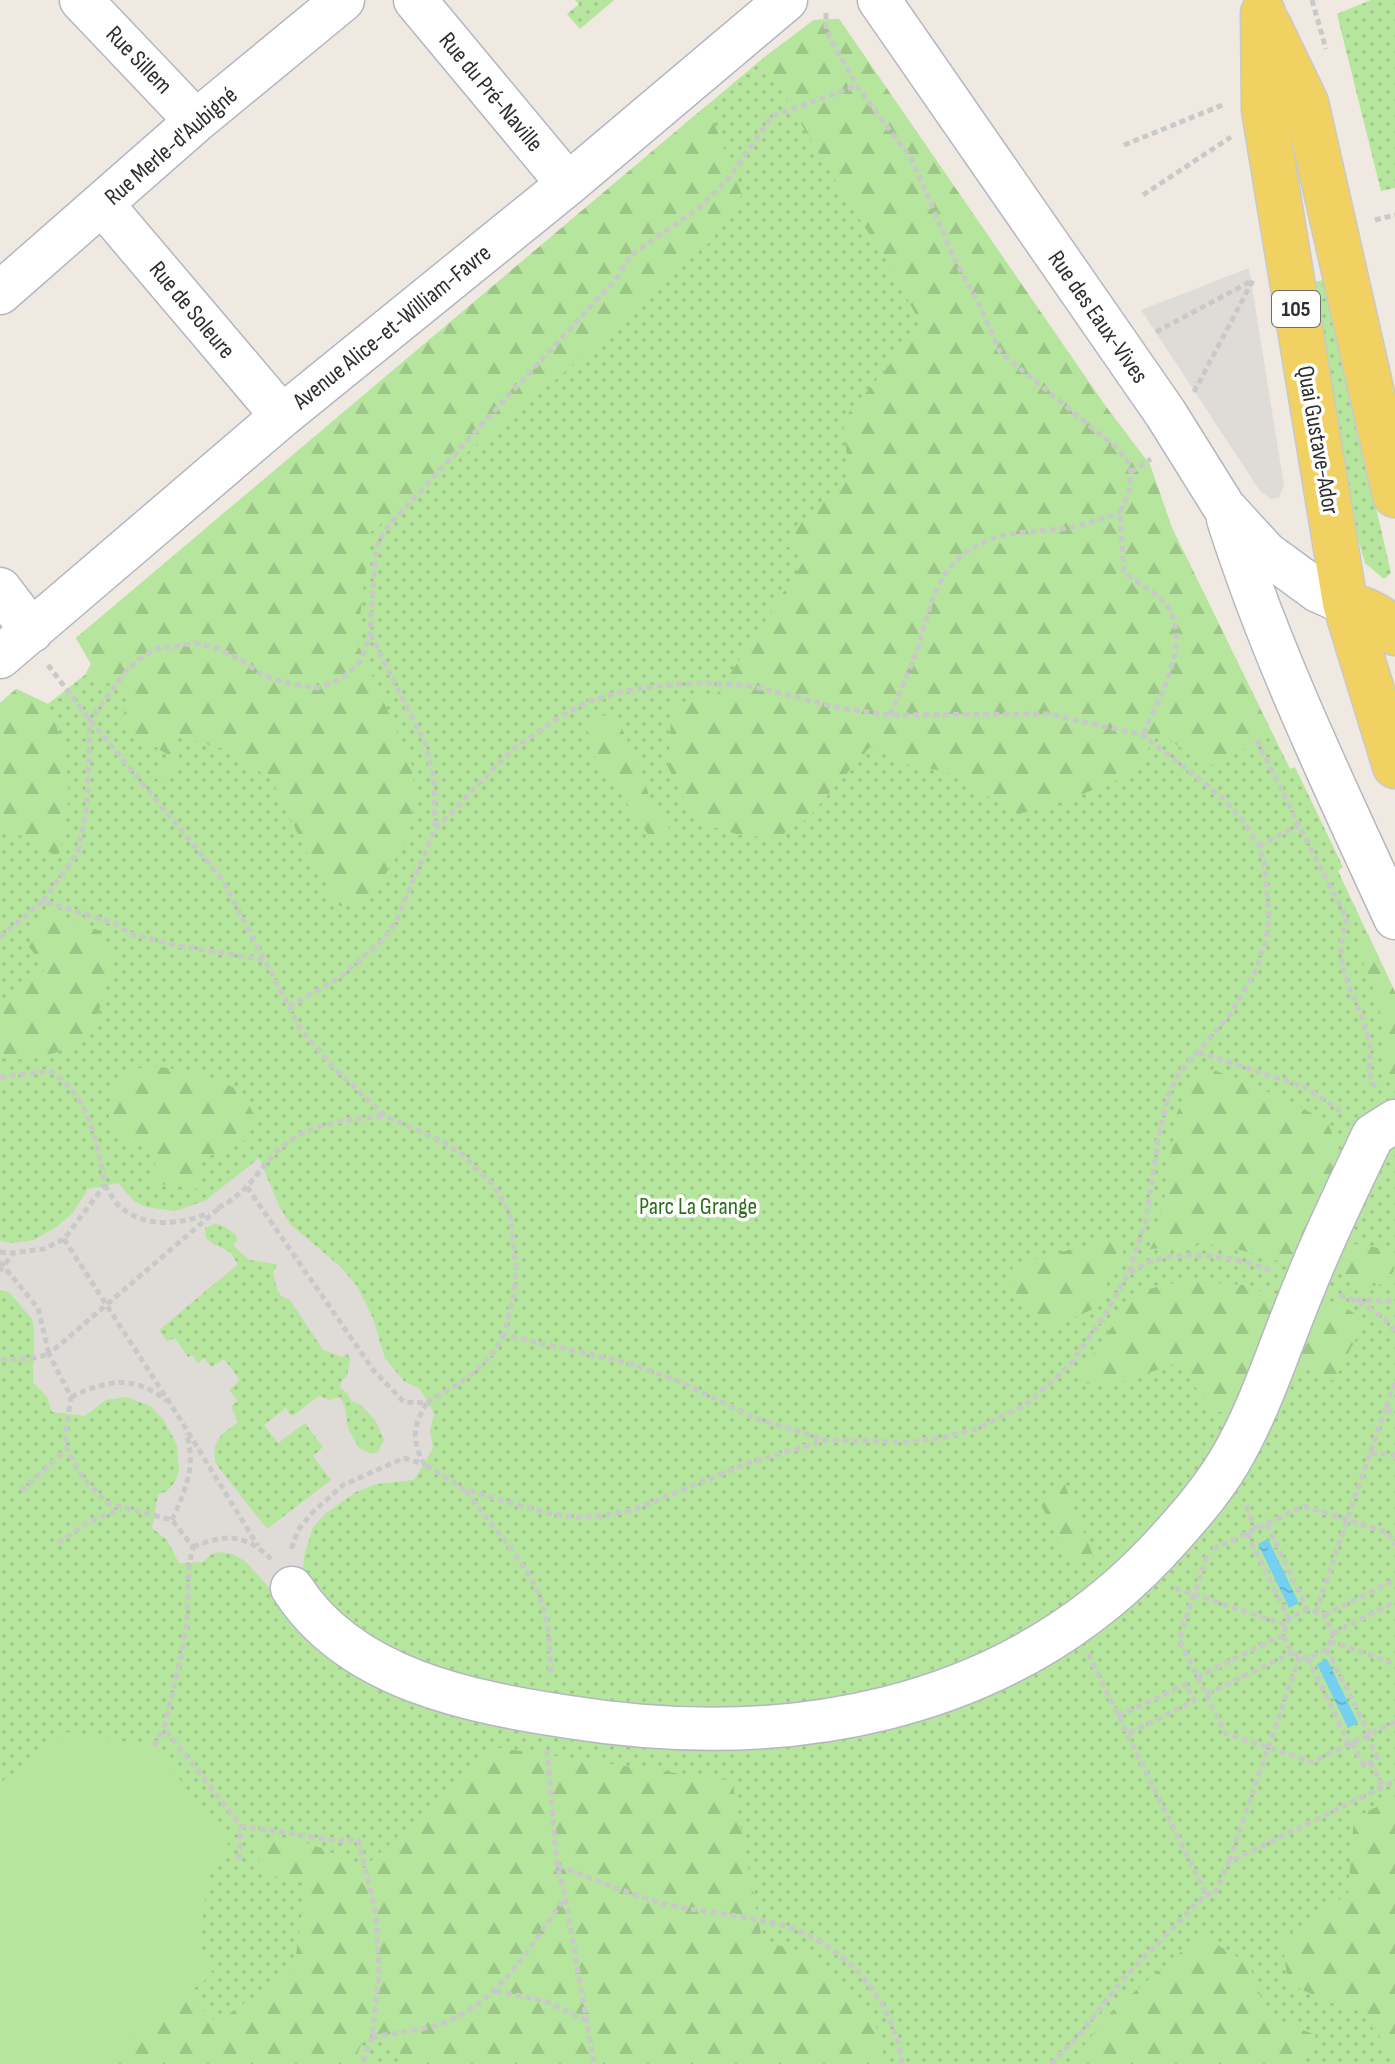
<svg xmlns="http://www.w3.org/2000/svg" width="1395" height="2064" font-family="'Sofia Sans Condensed',sans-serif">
  <defs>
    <pattern id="grass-dots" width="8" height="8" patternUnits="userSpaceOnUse" patternTransform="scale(2)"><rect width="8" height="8" fill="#b6e59e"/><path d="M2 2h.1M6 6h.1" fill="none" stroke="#9dc588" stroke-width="1.8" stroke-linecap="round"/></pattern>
    <pattern id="forest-firs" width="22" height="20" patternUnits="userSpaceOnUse" patternTransform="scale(2)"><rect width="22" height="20" fill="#b6e59e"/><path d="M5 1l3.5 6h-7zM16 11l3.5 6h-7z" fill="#9dc588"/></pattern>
    <pattern id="water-ripples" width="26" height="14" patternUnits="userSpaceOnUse" patternTransform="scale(2)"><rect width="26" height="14" fill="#75cff0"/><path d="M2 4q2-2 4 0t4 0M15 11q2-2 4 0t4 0" fill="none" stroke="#66b2ce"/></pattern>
  </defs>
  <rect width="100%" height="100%" fill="#efe9e1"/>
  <!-- grass -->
  <path fill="url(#grass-dots)" d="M575,0H614L580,29L567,14L579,4Z
    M1371,0H1395V188L1381,191L1337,14Z
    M839,19L1104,404L1150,465L1172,528L1290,769L1295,767L1343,867L1338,871L1395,992V2064H0V703L16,689L48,704L86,674L91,664L76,638L762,59L814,20Z
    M1324,280L1391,573L1384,579L1365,563L1356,533L1313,282Z"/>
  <!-- forest -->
  <path fill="url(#forest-firs)" d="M839,19L1104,404L1150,465L1172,528L1269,727L1245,749L1208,767L1160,733L1128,776L1052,806L1018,814L944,771L911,766L870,747L807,819L776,838L740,835L713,827L687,804L668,767L672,705L717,694L806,558L780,542L849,474L843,420L922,326L885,258L849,203L762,59L814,20Z
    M707,105L742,195L712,240L560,376L370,533L357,642L412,765L415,801L407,841L371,896L358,905L340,906L331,898L324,878L310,859L272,780L228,750L169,734L180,759L163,784L155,778L168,755L120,724L131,694L86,673L91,664L76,638Z
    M16,689L48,704C72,764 74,794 58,857L0,824V703Z
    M615,714L635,756L649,795L673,835L656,846L588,746L587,727L596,717Z
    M43,911L98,930L114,957C108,980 103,1013 86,1032C65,1055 30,1063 0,1058V1009L47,968L28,946Z
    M1368,934L1395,992V1084C1380,1072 1385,1042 1382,1024C1379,999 1367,974 1359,951Z
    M144,1066C180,1067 210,1077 242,1091L254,1115L249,1139L202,1159L198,1189L152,1183L157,1151L122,1139L108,1124C113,1088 110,1083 144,1066Z
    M1214,1070L1288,1100L1327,1122L1333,1135L1337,1147L1335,1169L1292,1265L1227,1246L1204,1244L1150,1249L1165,1195L1177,1113L1193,1075Z
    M1113,1238L1126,1246L1095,1308L1049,1330L1010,1286L1013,1265Z
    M1340,1242L1393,1250L1394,1271L1383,1284L1359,1288L1330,1266Z
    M1183,1281L1243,1285L1278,1297L1242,1399L1228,1412H1215L1177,1363L1126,1381L1085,1384L1077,1377L1136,1292Z
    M1318,1296L1343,1306L1365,1321L1334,1381L1289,1361Z
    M1064,1483L1095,1560L1069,1562L1038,1498Z
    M492,1747L732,1781L762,1940L811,1956L840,1979L861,2001L878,2030L886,2064H409L402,2055L368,2028L353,2064H95L188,1993L216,2023L294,1969L306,1884L266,1874L250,1843C304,1834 317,1846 364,1868Z
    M1395,1798V2064H1393L1379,2035L1358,2011L1328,2002L1288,1983L1282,1939L1348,1894L1354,1818Z
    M1201,1935L1249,1964L1268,2017L1316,2035L1297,2064H1069L1111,2012Z"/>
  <!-- garden -->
  <path fill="#b6e59e" d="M68,1732L154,1746L228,1842L226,1857L209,1870L198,1952L213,1974L95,2064H0V1783Z"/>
  <!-- plaza -->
  <path fill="#dfdcd8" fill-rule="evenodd" d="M1249,268L1284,486L1279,498L1271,499L1260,491L1141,310Z
    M259,1158L280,1208L291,1225L341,1267L357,1286L373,1318L385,1358L404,1381L420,1389L434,1414L430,1431L433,1448L414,1480L376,1484L356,1492L325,1514L313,1527L304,1556L303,1574L285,1605L245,1561L232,1554L219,1552L210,1555L203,1562L179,1563L167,1540L152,1528L158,1495L167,1491L175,1482L179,1471L177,1445L163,1419L150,1406L126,1397L106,1400L85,1416L52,1412L47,1397L33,1382L34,1329L32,1319L9,1292L0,1290V1241L13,1243L33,1240L55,1228L72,1214L88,1189L118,1183L134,1201L146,1207L176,1211L206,1200ZM215,1224L222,1225L236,1235L237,1240L233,1245L249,1260L277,1264L273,1274L277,1289L280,1295L290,1300L323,1350L342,1357L347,1353L350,1359L347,1376L342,1380L340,1388L348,1394L351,1401L361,1405L375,1420L384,1440L378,1452L372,1454L359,1448L348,1428L345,1407L340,1397L329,1400L319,1396L294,1415H290L286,1408L264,1425L278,1443L305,1423L323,1447L313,1456L331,1480L267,1529L216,1464L214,1455L215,1446L222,1434L238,1422L231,1406L238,1401L229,1390L240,1380L224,1359L211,1367L204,1358L198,1363L192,1355L188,1357L175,1338L167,1341L159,1330L238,1264L230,1252L213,1244L206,1238L205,1228Z"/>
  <!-- water -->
  <path fill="url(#water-ripples)" d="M1268,1539L1299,1603L1289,1608L1258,1544Z
    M1327,1659L1358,1723L1348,1728L1317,1664Z"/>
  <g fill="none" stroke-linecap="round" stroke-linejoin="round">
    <!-- minor casing -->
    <g stroke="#b4b7c1" stroke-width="45">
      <path id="minor" d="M81,0L196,121
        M415,0L568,184
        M879,0L1166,414L1224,507L1266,553L1318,591L1345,603
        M103,205L282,416
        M0,293L196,121L343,0
        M1228,519C1272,657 1335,787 1395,918
        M0,589L32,631
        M0,657L282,416L568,184L786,0
        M292,1588C350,1679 470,1702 569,1717C783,1751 1003,1715 1157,1552C1183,1524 1209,1495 1229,1462C1262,1406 1280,1344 1305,1285C1325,1234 1350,1184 1373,1135L1395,1121"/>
    </g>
    <!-- major casing -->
    <g stroke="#c9c9c9" stroke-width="47">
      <path id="major" d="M1263,13L1264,110L1345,603L1395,766
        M1268,24L1306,103L1395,495
        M1345,603C1366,610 1381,615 1395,633"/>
    </g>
    <!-- path -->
    <path stroke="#c9c9c9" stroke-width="5" stroke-dasharray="6 4" stroke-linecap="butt" d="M1312,0L1326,49
      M826,13V31L857,86L912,160L956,262L980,306L1000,352L1118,449L1128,462L1131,472L1129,491L1120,513L1124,571C1136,584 1157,591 1167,606C1193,643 1158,698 1143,735
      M1124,145L1225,104
      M1143,195L1231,137
      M1375,220L1395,215
      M1156,332L1253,280
      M1194,392L1253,280
      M1131,472L1151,459
      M370,634L425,743L434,779L435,828
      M48,665L90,720L222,879L301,1030L333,1067L385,1116L444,1142L463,1155L495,1187L510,1214L516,1267L514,1293L504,1335L629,1363L676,1380L758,1419L826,1440
      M890,715C900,692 910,670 918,647C933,597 939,557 994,538C1018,530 1043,532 1067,528C1085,525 1103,518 1120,513
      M1257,740L1299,825
      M1259,846L1299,825L1347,919C1329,972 1357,990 1368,1037C1374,1061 1363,1067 1377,1091
      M43,901L78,852L87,805L90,720L123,675L139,659L156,649L196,643L216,648L240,659L261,674L282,682L317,688L332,683L349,673L361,660L370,634L375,557L379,540L390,524L615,280L631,255L700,207L728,179L772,116L857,86
      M0,937L43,901L116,924L130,934L175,945L264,960
      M289,1007L339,978L381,942L395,924L435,829L513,749L563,715L590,701L625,691L656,686L698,683L746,685L840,708L890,715L1048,714L1143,735L1224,799L1243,821L1259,846L1264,862L1269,916L1266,940L1256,970L1230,1015L1180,1072L1169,1093L1158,1140L1146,1220L1128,1274L1107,1312L1070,1365L1025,1405L976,1429L945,1437L910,1442L826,1440L746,1464L632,1510L601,1516L574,1517L547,1513L466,1490L424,1464
      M1198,1052L1305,1087L1343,1113
      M0,1077L51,1071C91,1098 96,1141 105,1185L64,1239L44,1249L13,1253L0,1271
      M105,1185C110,1193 116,1205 124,1210C148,1228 184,1224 209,1213
      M247,1187L374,1371L404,1402L427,1403C413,1426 411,1439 424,1464L404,1458L343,1485L313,1512L298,1530L291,1550
      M218,1208C247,1193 254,1176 275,1153C304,1123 345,1120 384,1116
      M218,1209L49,1354L71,1397L65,1435L67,1449L82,1477L107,1503L172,1520L193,1547C185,1575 190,1606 185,1635C180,1666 171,1697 164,1728L241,1826L341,1841L358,1839L376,1914L379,1975L372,2037L361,2064
      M64,1239L180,1419L258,1546
      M0,1252L12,1253
      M0,1262L38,1308L49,1354L34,1358L0,1360
      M1130,1273C1137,1269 1144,1263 1152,1261C1190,1249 1235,1257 1270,1270
      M1340,1295C1361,1302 1382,1314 1395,1331
      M1356,1300L1395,1301
      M1395,1383L1385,1409L1395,1413
      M71,1397C108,1380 133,1374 167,1401
      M427,1403C462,1381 484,1372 504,1335
      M1371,1453L1395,1455
      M21,1491L67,1449
      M466,1491C489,1522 530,1567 542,1603C549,1625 551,1653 550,1676
      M1246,1506L1256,1529
      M172,1520C185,1491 197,1466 186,1433
      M1267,1524L1307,1609L1324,1615L1333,1633L1327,1649L1308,1658L1292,1653L1283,1635L1289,1619L1307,1609
      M1247,1533L1289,1619
      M58,1543L89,1522L121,1509
      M193,1547C226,1533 246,1534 272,1560
      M1213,1549L1304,1506L1389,1533L1395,1545
      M1207,1556L1179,1639L1225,1733L1312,1762L1395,1722
      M1175,1588L1286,1625
      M1316,1612L1385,1409
      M1324,1615L1395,1580
      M1333,1633L1395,1602
      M1330,1641L1395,1664
      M1327,1649L1369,1734
      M1088,1654L1206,1894
      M1308,1658L1349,1744
      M1197,1677L1283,1635
      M1207,1694L1292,1653
      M1118,1716L1186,1684L1194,1701L1127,1734
      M1352,1743L1364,1766L1377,1758L1367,1735
      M154,1746L164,1728
      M547,1750L557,1865L565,1896L594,2064
      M1370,1762L1383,1787
      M239,1859L241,1826
      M1229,1861L1300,1656
      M558,1866C592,1878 626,1893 661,1903C700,1913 742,1914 781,1925C844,1943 894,1998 902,2064
      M496,1991L545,2001L588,2021
      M372,2037C399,2032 433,2030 457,2017C507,1990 534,1942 565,1897
      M1051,2064L1081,2033L1124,1978L1206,1894L1214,1895L1229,1862L1395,1781"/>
    <!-- minor -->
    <use href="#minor" stroke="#fff" stroke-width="42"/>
    <!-- major -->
    <use href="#major" stroke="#f2d163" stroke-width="44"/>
  </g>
  <g text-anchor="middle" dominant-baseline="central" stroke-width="7" stroke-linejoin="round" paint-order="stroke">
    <!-- shield labels -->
    <rect fill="#fff" stroke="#6d6d6d" stroke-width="2" x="1272" y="291" width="48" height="36" rx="6"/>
    <g font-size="22" font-weight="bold" fill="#2e2e2e">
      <text x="1296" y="309">105</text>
    </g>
    <!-- street labels -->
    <g font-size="24" fill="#2e2e2e" stroke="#fff">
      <text transform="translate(139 60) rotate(46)">Rue Sillem</text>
      <text transform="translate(491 92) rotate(50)">Rue du Pré-Naville</text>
      <text transform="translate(171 146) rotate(-41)">Rue Merle-d'Aubigné</text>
      <text transform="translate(192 310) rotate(50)">Rue de Soleure</text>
      <text transform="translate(1098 317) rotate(55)">Rue des Eaux-Vives</text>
      <text transform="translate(392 327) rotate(-39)">Avenue Alice-et-William-Favre</text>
      <text transform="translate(1318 440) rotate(80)">Quai Gustave-Ador</text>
    </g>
    <!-- park labels -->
    <g font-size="24" fill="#2c6e1b" stroke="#fff">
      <text x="698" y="1206">Parc La Grange</text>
    </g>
  </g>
</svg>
